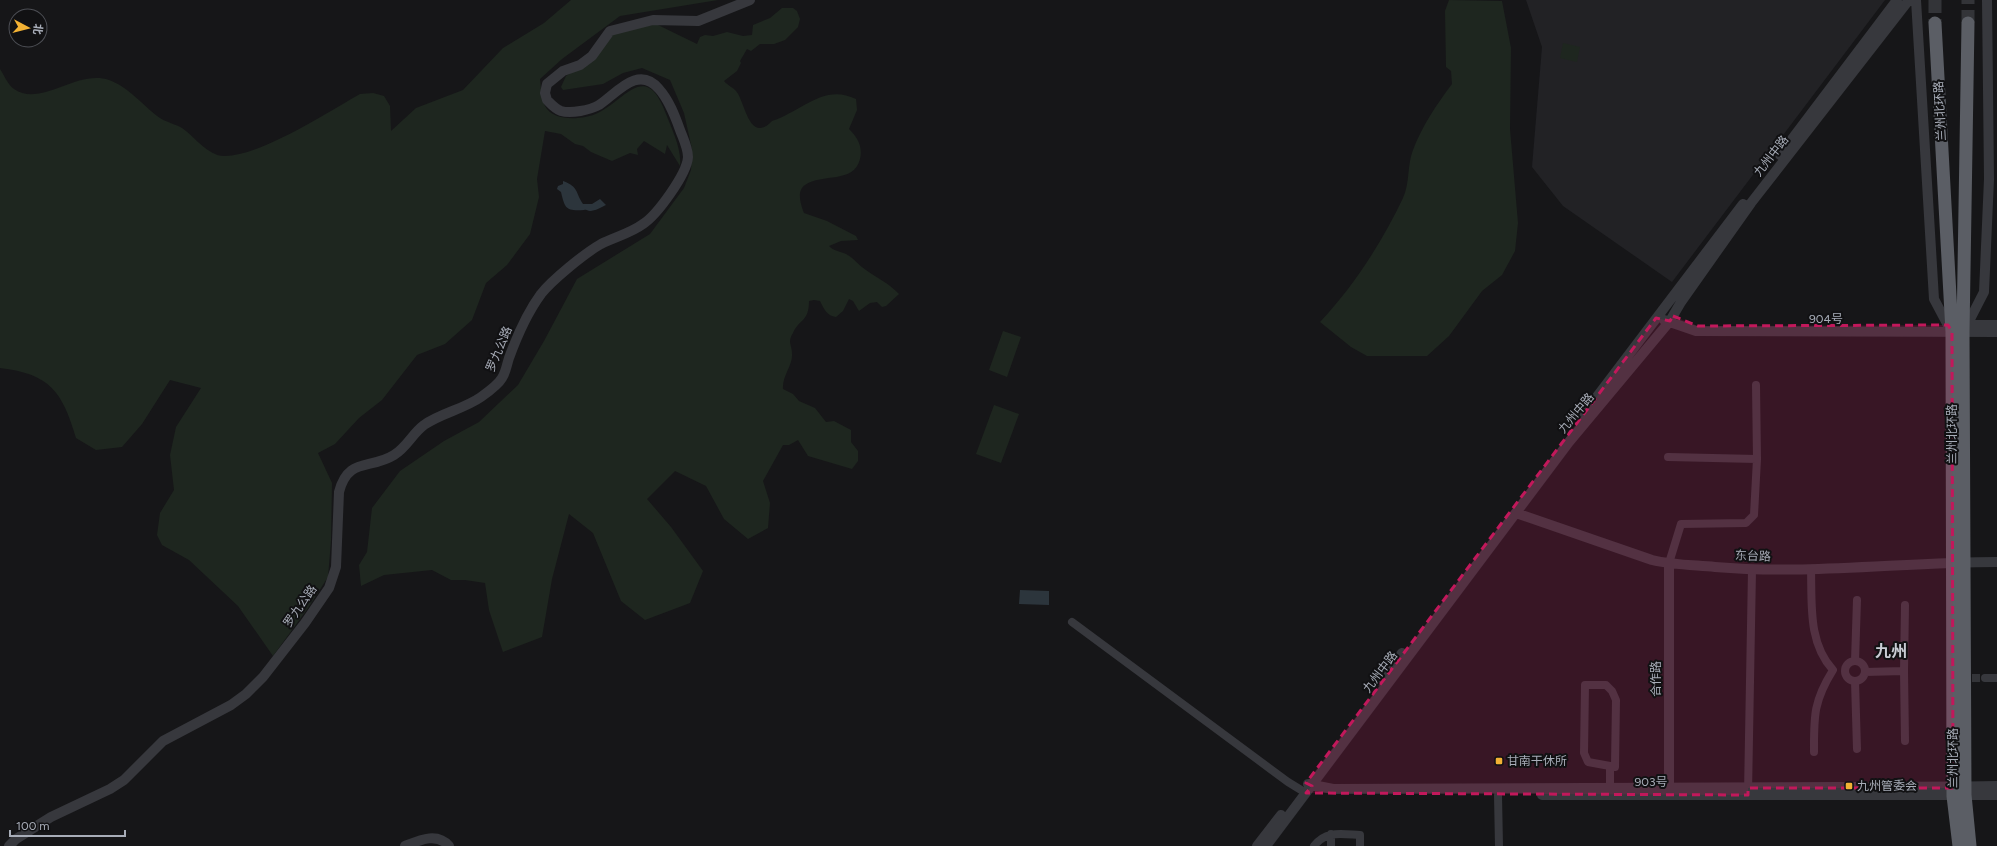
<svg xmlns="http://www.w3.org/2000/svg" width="1997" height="846" font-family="Figtree,'Noto Sans SC',sans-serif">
  <rect width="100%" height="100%" fill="#161618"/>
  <!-- built -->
  <path fill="#222225" d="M1526,0H1885L1672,282L1563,206L1532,167L1542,47Z"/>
  <!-- green -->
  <path fill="#1e261f" d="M571,0H718L620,16L562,59L540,79C541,87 541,98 545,106C553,122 583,120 598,113C626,99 646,60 666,114C672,130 682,149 680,166L667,145L665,154L644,141L637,149L638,155L630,153L612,161L591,152L583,146L575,144L561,134L545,131L537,179L539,197L530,234L507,265L486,283L472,320L445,344L417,355L382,400L359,418L335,444L318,453L332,483L331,541L328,577L308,608L273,656L238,606L189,560L162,545L157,535L160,513L174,490L170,455L176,427L201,388L170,380L142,424L122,447L96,450L76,438C62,391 50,374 0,368V69C4,75 8,85 14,89C41,108 76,69 109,80C129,87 143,106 160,118C166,122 175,124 182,128C194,136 208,156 224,156C259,157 328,112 360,94L373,93L384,96L390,106L391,131L416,108L463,90L503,48L544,23Z
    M1449,0L1502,1L1511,48L1510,129L1518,223L1515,251L1502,275L1482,291L1449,336L1427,356H1367L1351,347L1320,322C1354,286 1382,242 1403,198C1410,183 1407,165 1413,150C1422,126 1437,104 1452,84L1451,71L1446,67L1445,11Z
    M782,8H793L797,11L800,19L798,27L785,40L774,44H760L751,51L747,49L740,61L741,63L737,71L724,81C728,86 733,87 736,91C745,101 749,145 772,121C802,111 824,83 856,99L857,110L849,129C857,137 863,146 860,159C854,184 822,173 805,185C796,191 801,205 804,213L827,221L856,236L858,240L841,241L829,246C834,251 839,251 846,254C854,258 858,265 866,270C877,278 890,284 899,294L886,306L882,307L877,302L870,303L859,311L853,301L849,299L843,311L836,317C827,316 824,309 820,301L814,300L809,301C809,322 799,319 793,333C787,343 792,344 792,354C793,365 782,376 783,389L793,394L799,401L815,408L826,422L834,421L851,430V442L858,451V461L852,469L808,456L798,440L789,445H783L763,481L770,503L768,528L748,539L724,519L706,486L675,471L647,499L671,527L703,571L690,603L645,620L621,601L593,533L569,514L552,579L542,637L503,652L489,610L485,583L465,580H451L432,570L384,575L361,586L359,565L367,552L372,508L400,471L444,441L479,422L518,385L544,341L577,279L650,234L684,188L691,170L692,149L684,113L670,80L642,68L623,73L603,84L563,90L561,87L566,76L582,66L611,34L656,24L697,44L700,37L705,35L713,36L727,32L743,36L752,35L753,25L770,18Z
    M1563,43L1580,47L1577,62L1560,58Z
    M1003,331L1021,337L1007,377L989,370Z
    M994,405L1019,414L1001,463L976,454Z"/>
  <!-- water -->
  <path fill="#2c353c" d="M563,181C579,187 575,192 583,204H592L600,199L606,205C602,207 595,211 590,211C588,211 587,209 584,210C566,211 565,209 561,192L557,189L558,186L563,184Z
    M1020,590L1049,591V605L1019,604Z"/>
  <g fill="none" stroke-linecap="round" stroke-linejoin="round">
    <!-- minor-tunnel -->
    <path stroke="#333438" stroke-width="8" stroke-dasharray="8 4" stroke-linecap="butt" d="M1972,678H1985"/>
    <!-- trunk-tunnel -->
    <path stroke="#333438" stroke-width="13" stroke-dasharray="13 6" stroke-linecap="butt" d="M1935,0V23
      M1968,23V0"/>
    <!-- minor -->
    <path stroke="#37383d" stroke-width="8" d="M1668,457L1757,459
      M1669,563L1681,524L1746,523L1754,515L1757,459L1756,385
      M1811,570C1812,604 1808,643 1833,670C1813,702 1814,717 1814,752
      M1072,622L1288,782L1306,793
      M1855,661L1857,600
      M1845 671a10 10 0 1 1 20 0a10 10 0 1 1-20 0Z
      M1904,671L1905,741
      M1865,672L1904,671L1905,605
      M1985,678H1997
      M1855,681L1857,749
      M1610,766L1615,767L1616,700L1612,691L1606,685H1585L1584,753L1588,762L1610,766V794
      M1748,793L1752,570
      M1498,795L1499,846
      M1331,834V846
      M1314,846C1326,830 1342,834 1360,835V846"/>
    <!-- tertiary -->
    <path stroke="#37383d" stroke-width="10" d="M1916,0L1934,299L1951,331
      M1780,155L1897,0
      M1664,320L1696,331L1997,332
      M1957,325H1997
      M1965,329L1984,292L1989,179L1987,0
      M1583,415L1743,204
      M1516,513L1652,560C1673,565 1694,565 1715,567C1809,575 1903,562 1997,562
      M1381,681L1402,653
      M1308,784L1333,789C1555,788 1776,789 1997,786
      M1669,793V563
      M1542,795H1997
      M9,846L16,839L51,817L110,789L124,780L163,741L231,705L246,694L263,677L305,623L329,588L336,567L339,492C348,457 370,470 394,455C407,447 412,434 424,425C441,413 464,409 481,397C488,392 498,385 502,378C506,372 507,364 509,358C517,336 527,313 541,294C552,280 585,253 601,244C615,237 631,233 643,224C657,215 687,174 688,157C688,148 683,138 680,130C675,116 669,100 659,89C638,64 616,94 599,105C590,110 571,114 561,111C555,109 551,104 547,100L545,93L547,84L563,71L580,65L592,56L610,31L653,20L698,21L750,0
      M405,846C420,840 437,832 449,846
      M1257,846L1281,815
      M1266,846L1569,442L1670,321L1681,302L1751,203L1909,0"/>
    <!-- trunk -->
    <path stroke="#5b5e65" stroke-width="13" d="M1935,23L1952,332L1953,796L1959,846
      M1968,23L1963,332L1965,795L1970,846"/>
  </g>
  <!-- marked area -->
  <path fill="#c2185b" fill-opacity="0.2" stroke="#c2185b" stroke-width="3" stroke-dasharray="8 5" stroke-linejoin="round" d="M1673,316L1698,326L1948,325L1952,332L1953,788H1748V795L1306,793L1312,786L1306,783L1656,318L1670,321Z"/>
  <!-- markers -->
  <g fill="#f2b134" stroke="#111113" stroke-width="1.5">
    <rect x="1495" y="757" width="8" height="8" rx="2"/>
    <rect x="1845" y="782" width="8" height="8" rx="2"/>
  </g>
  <g text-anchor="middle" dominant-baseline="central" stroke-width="4" stroke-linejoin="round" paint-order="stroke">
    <!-- street labels -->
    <g font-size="12" fill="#a8adb8" stroke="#111113">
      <text transform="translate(1940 111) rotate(-93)">兰州北环路</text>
      <text transform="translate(1771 156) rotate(-52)">九州中路</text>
      <text x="1826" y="319">904号</text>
      <text transform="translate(499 349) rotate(-67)">罗九公路</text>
      <text transform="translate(1576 413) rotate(-50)">九州中路</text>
      <text transform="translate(1952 434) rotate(-90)">兰州北环路</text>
      <text transform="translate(1753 556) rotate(2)">东台路</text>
      <text transform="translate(300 606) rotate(-55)">罗九公路</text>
      <text transform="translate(1380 672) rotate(-53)">九州中路</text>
      <text transform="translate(1656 679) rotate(-90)">合作路</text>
      <text transform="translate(1953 758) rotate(-90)">兰州北环路</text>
      <text x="1651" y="782">903号</text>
    </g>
    <!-- poi labels -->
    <g font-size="12" fill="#a8adb8" stroke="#111113" text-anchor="start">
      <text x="1507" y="761">甘南干休所</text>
      <text x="1857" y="786">九州管委会</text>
    </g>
    <!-- district labels -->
    <g font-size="16" font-weight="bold" fill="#c9ccd4" stroke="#111113">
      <text x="1891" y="651">九州</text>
    </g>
  </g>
  <!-- north arrow -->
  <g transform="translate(28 28) rotate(97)"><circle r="19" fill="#111113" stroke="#4d4f55"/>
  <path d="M0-3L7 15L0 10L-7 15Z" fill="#f2b134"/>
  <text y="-6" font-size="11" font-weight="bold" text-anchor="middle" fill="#a8adb8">北</text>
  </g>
  <!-- scale -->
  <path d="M10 830v6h115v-6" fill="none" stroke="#a8adb8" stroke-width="2"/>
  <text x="16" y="830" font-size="12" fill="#a8adb8" stroke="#111113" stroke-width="3" paint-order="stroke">100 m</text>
</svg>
